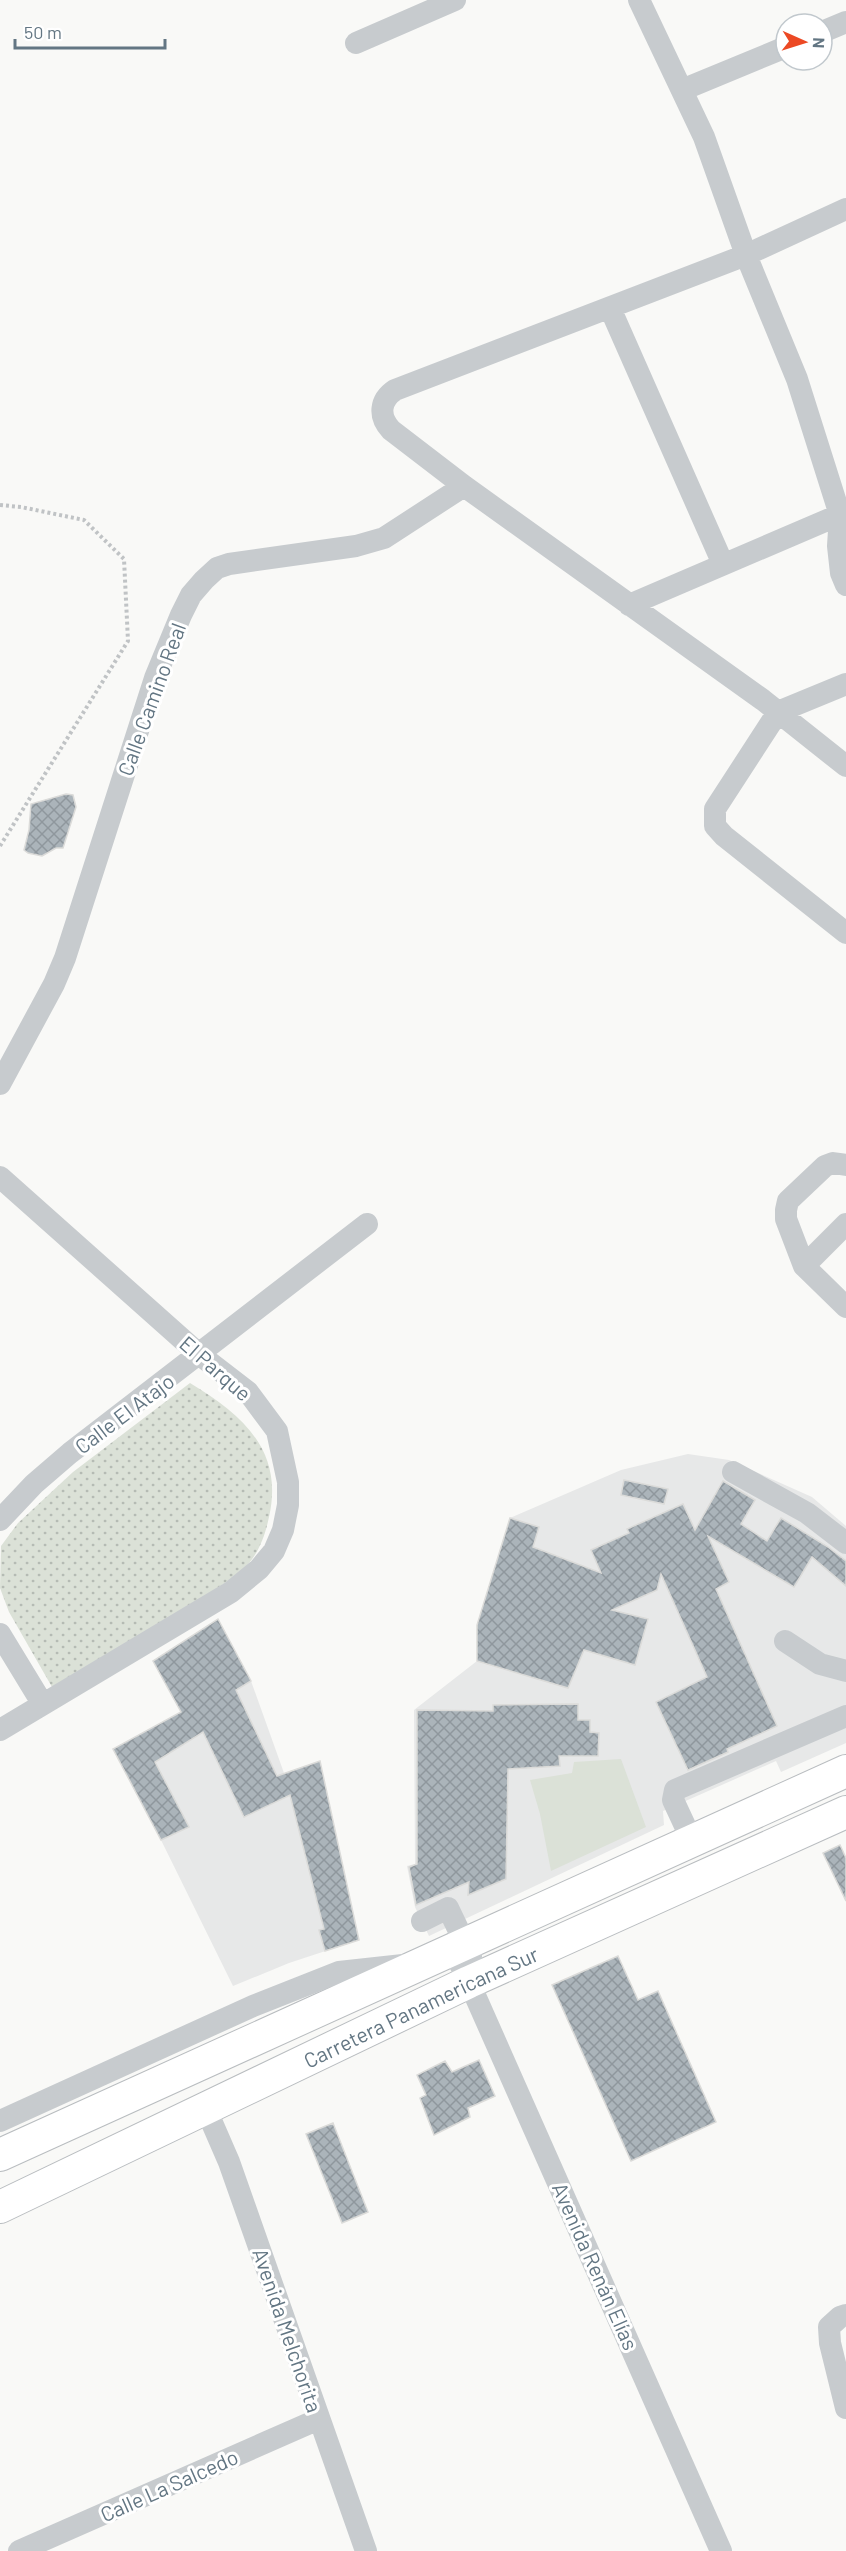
<svg xmlns="http://www.w3.org/2000/svg" width="846" height="2551" font-family="Barlow,sans-serif">
  <defs>
    <pattern id="park-dots" width="8" height="8" patternUnits="userSpaceOnUse" patternTransform="scale(1.5)"><rect width="8" height="8" fill="#dbe1d7"/><path d="M2 2h.1M6 6h.1" fill="none" stroke="#b5bbb4" stroke-width="1.8" stroke-linecap="round"/></pattern>
    <pattern id="building-cross-hatch" width="8" height="8" patternUnits="userSpaceOnUse" patternTransform="scale(1.5)"><rect width="8" height="8" fill="#abb4ba"/><path d="M0 0l8 8M0 8l8-8" fill="none" stroke="#8f979d"/></pattern>
  </defs>
  <rect width="100%" height="100%" fill="#f9f9f7"/>
  <!-- built -->
  <path fill="#e7e8e8" d="M688,1454L729,1460L812,1497L846,1526V1743L781,1772L776,1761L663,1811L664,1825L429,1936L415,1907L407,1866L415,1864L414,1710L477,1661V1625L510,1518L621,1470Z
    M218,1619L251,1681L284,1773L320,1761L359,1940L289,1963L233,1986L161,1840L113,1749L181,1712L153,1661Z"/>
  <!-- grass -->
  <path fill="#dbe1d7" d="M621,1759L646,1827L551,1871L540,1814L530,1780L572,1773L574,1762Z"/>
  <!-- park -->
  <path fill="url(#park-dots)" d="M190,1383C243,1415 284,1451 269,1517C265,1536 258,1556 243,1569C221,1588 194,1602 170,1617C130,1640 91,1664 52,1687L9,1612L0,1588L1,1546L18,1523L73,1472Z"/>
  <!-- building -->
  <path fill="url(#building-cross-hatch)" stroke="#dbdbd9" stroke-width="1.5" d="M66,794L73,795L76,807L63,848H56L42,856L28,853L24,850L29,830L31,804Z
    M624,1480L668,1489L664,1504L621,1495Z
    M723,1481L755,1500L741,1524L767,1541L781,1518L828,1547L846,1561V1586L812,1557L794,1587L708,1536L729,1582L716,1589L777,1726L727,1749L728,1752L688,1770L656,1702L707,1677L661,1574L657,1590L612,1610L648,1619L635,1665L584,1650L568,1688L477,1661V1625L510,1518L539,1527L533,1547L601,1573L591,1550L629,1533L627,1529L683,1504L695,1530Z
    M218,1619L251,1681L236,1690L277,1776L320,1761L359,1940L325,1951L319,1930L324,1929L290,1795L244,1817L203,1732L155,1762L189,1827L161,1840L113,1749L181,1712L153,1661Z
    M578,1704V1720H590V1732L599,1733L598,1756H559L560,1766L508,1769L506,1879L468,1895L469,1882L416,1905L409,1867L417,1864V1710L493,1711V1705Z
    M840,1845L846,1858V1901L823,1853Z
    M618,1956L638,2000L658,1991L716,2122L631,2161L552,1985Z
    M479,2060L495,2096L468,2108L470,2117L434,2135L420,2098L426,2095L417,2075L445,2061L452,2072Z
    M333,2123L368,2212L342,2223L306,2134Z"/>
  <g fill="none" stroke-linecap="round" stroke-linejoin="round">
    <!-- highway casing -->
    <g stroke="#b9bdc0" stroke-width="34">
      <g id="highway">
        <path d="M0,2155L846,1771"/>
        <path id="s1" d="M0,2207L469,1982L846,1812"/>
      </g>
    </g>
    <!-- path -->
    <path stroke="#c0c3c5" stroke-width="4" stroke-dasharray="3 3" stroke-linecap="butt" d="M0,505L21,507L84,520L124,559L128,641L0,846"/>
    <!-- minor -->
    <path stroke="#c7cbce" stroke-width="22" d="M639,0L704,137L746,255L797,379L840,515L838,546L841,573L846,585
      M822,32L846,22
      M356,43L455,0
      M682,90L786,47
      M846,209L746,255L395,390C380,400 378,416 391,430L464,486L763,700L846,766
      M610,308L723,564
      M629,605L846,512
      M846,684L778,712L715,809V826L724,836L846,933
      M0,1084L54,984L65,958L155,678L181,615L191,595L204,580L217,568L229,564L356,546L384,538L464,486
      M846,1165L833,1163L825,1166L788,1201L786,1210V1219L804,1266L846,1307
      M0,1177L200,1355L248,1392L277,1431L288,1482V1505L283,1530L274,1551L259,1569L231,1592L0,1730
      M804,1266L846,1224
      M733,1472L807,1513L846,1543
      M0,1520L34,1484L70,1453L367,1224
      M0,1634L42,1703
      M785,1641L820,1664L846,1671
      M693,1843L673,1800L675,1790L846,1716
      M422,1921L448,1908L471,1956
      M453,1950L469,1982L721,2551
      M206,2109L229,2162L366,2551
      M0,2121L253,2006L339,1972L403,1965
      M846,2315L840,2317L829,2327L830,2343L846,2408
      M19,2551L319,2419"/>
    <!-- highway -->
    <use href="#highway" stroke="#fff" stroke-width="32"/>
  </g>
  <g text-anchor="middle" dominant-baseline="central" stroke-width="6" stroke-linejoin="round" paint-order="stroke">
    <!-- street labels -->
    <g font-size="21" fill="#637683" stroke="#fff">
      <text transform="translate(151 699) rotate(-70)">Calle Camino Real</text>
      <text transform="translate(216 1368) rotate(41)">El Parque</text>
      <text transform="translate(124 1413) rotate(-37)">Calle El Atajo</text>
      <text stroke="none"><textPath href="#s1" startOffset="466">Carretera Panamericana Sur</textPath></text>
      <text transform="translate(596 2266) rotate(66)">Avenida Renán Elías</text>
      <text transform="translate(288 2330) rotate(71)">Avenida Melchorita</text>
      <text transform="translate(169 2485) rotate(-24)">Calle La Salcedo</text>
    </g>
  </g>
  <!-- north arrow -->
  <g transform="translate(804 42) rotate(93)"><circle r="28" fill="#ffffff" stroke="#c1c8cd" stroke-width="1.5"/>
  <path d="M0-4.5L10 22L0 15L-10 22Z" fill="#ec4924"/>
  <text y="-9" font-size="16" font-weight="bold" text-anchor="middle" fill="#637683">N</text>
  </g>
  <!-- scale -->
  <path d="M15 39v9h150v-9" fill="none" stroke="#637683" stroke-width="3"/>
  <text x="24" y="39" font-size="18" fill="#637683" stroke="#ffffff" stroke-width="4.5" paint-order="stroke">50 m</text>
</svg>
